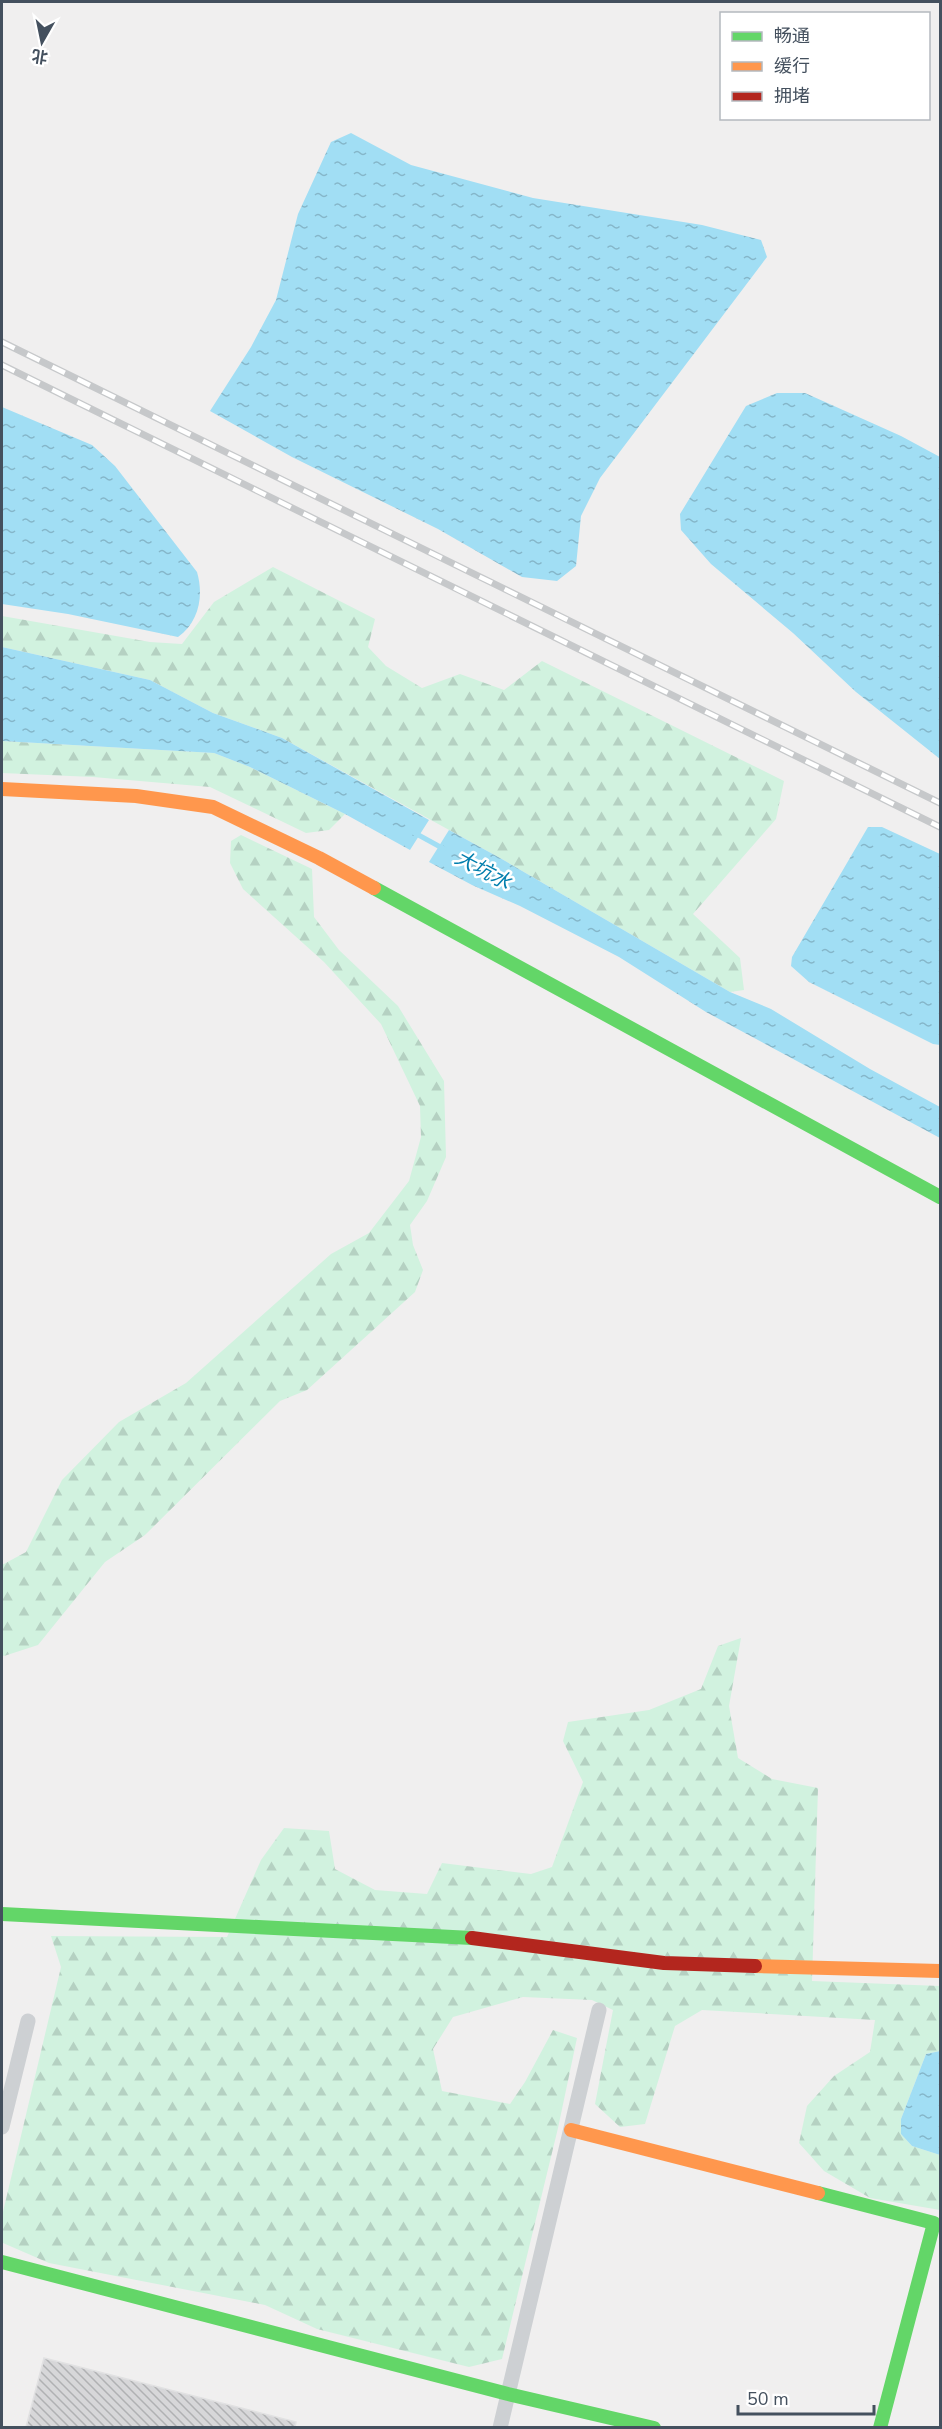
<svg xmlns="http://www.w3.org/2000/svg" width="942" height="2429" font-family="'Nunito Sans','Noto Sans SC',sans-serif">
  <defs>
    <pattern id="forest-firs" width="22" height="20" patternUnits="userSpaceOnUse" patternTransform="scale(1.5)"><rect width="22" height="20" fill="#d1f2df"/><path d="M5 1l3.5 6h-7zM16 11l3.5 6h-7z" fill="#b5d1c2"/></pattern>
    <pattern id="water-ripples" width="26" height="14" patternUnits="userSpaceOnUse" patternTransform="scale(1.5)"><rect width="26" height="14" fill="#a1def4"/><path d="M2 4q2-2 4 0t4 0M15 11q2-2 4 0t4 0" fill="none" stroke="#85b6c9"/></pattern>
    <pattern id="building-back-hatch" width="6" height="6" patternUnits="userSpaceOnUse" patternTransform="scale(1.5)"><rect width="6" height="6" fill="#d7d7d9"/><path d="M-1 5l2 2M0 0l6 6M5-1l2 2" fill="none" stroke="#b0b1b3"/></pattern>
  </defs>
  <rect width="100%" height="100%" fill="#f0efef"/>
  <!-- forest -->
  <path fill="url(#forest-firs)" d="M273,567L375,619L368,647L386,666L422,688L460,674L504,690L542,661L784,781L776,819L693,914L740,958L744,990L730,992L500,858L282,738L213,713L150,680L2,647V616L150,642L182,644L214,602Z
    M2,741L214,753L250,767L345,814L329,830L306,833L210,787L93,777L2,773Z
    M241,835L312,869L314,917L339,950L398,1006L444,1081L446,1157L427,1201L410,1225L413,1245L423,1270L415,1292L307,1390L280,1401L145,1535L105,1562L38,1645L4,1656L2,1655V1565L26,1552L62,1480L119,1422L186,1383L331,1254L369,1233L409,1181L421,1137L420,1106L381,1024L324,962L243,889L230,863L231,841Z
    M741,1638L729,1706L738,1758L772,1779L818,1788L812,1981L940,1986V2051L926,2054L901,2119V2134L912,2146L940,2155V2210L870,2198L824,2171L799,2143L807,2106L834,2076L870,2052L875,2020L702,2010L675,2026L645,2124L620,2127L595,2104L613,2010L592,2000L523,1997L453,2017L433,2049L442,2091L510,2104L525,2082L553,2030L577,2038L558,2128L502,2359L469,2367L317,2329L265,2305L49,2263L3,2243L2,2216L61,1967L51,1936L227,1937L261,1860L284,1828L329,1831L335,1869L375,1890L427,1894L442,1863L531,1874L552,1867L583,1782L563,1741L568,1722L649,1710L701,1689L718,1646Z"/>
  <!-- water -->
  <path fill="url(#water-ripples)" d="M351,133L411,165L533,198L702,225L761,240L767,257L600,478L581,516L576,566L557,581L522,577L438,529L292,457L210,411L251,347L276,300L298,214L331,142Z
    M777,393H805L901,436L940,457V759L856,692L793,633L711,564L681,530L680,514L746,406Z
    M2,407L92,445L115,466L197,572C204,596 199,622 178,637L68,614L2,604Z
    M2,647L150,680L213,713L282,738L429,820L410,850L345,814L250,767L214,753L2,741Z
    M868,827H882L940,854V1045L933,1044L809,982L791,966L792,957Z
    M449,830L500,858L730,992L771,1009L870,1069L940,1107V1138L706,1012L619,957L520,906L472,885L429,862Z
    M940,2051V2155L912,2146L901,2134V2119L926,2054Z"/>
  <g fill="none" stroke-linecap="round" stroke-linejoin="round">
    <!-- stream -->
    <path stroke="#a1def4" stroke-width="5" d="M413,832L444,849"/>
  </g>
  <!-- building -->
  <path fill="url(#building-back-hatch)" stroke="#e1e1e2" stroke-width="1.5" d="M44,2358L296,2422L295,2427H26Z"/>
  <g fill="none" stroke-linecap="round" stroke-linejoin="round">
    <!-- street -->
    <path stroke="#cdd0d3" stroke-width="15" d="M2,2127L28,2021
      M500,2428L599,2010"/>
    <!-- fast -->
    <path stroke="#63d668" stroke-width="14" d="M374,888L940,1197
      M2,1914L472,1938
      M818,2193L934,2223L880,2428
      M2,2262L508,2394L654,2428"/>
    <!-- slow -->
    <path stroke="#ff974d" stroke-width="14" d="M2,789L136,796L213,807L319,858L374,888
      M755,1966L940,1971
      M571,2130L818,2193"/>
    <!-- jam -->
    <path stroke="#b3261e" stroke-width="14" d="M472,1938L664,1963L755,1966"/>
    <!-- rail casing -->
    <g stroke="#c6c8ca" stroke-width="7">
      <path id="rail" d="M2,342L940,803
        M2,365L940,827"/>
    </g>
    <!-- rail -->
    <use href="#rail" stroke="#fff" stroke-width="4.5" stroke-dasharray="14" stroke-linecap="butt"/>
  </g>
  <g text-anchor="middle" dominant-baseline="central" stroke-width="5" stroke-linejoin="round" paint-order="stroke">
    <!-- water labels -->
    <g font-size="20" font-style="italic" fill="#017ead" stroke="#fff">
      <text transform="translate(483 870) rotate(28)">大坑水</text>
    </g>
  </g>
  <!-- border -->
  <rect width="942" height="2429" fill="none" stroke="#44505e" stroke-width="6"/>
  <!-- legend -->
  <rect x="720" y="12" width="210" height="108" fill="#ffffff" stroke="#b4b9bf" stroke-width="1.5"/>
  <rect x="732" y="32" width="30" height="9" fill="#63d668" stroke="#b4b9bf" stroke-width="1.5"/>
  <text x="774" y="42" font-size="18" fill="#44505e">畅通</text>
  <rect x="732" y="62" width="30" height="9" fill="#ff974d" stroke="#b4b9bf" stroke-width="1.5"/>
  <text x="774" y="72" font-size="18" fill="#44505e">缓行</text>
  <rect x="732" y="92" width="30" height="9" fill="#b3261e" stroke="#b4b9bf" stroke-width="1.5"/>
  <text x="774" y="102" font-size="18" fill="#44505e">拥堵</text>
  <!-- north arrow -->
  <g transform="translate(42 42) rotate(189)" stroke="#ffffff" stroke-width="4.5" paint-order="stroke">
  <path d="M0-4.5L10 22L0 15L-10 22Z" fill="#44505e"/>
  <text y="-9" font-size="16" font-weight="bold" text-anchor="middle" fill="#44505e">北</text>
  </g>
  <!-- scale -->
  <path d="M738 2405v9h136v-9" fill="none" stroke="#44505e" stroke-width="3"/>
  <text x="747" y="2405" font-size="18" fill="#44505e" stroke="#ffffff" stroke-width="4.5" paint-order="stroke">50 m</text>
</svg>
